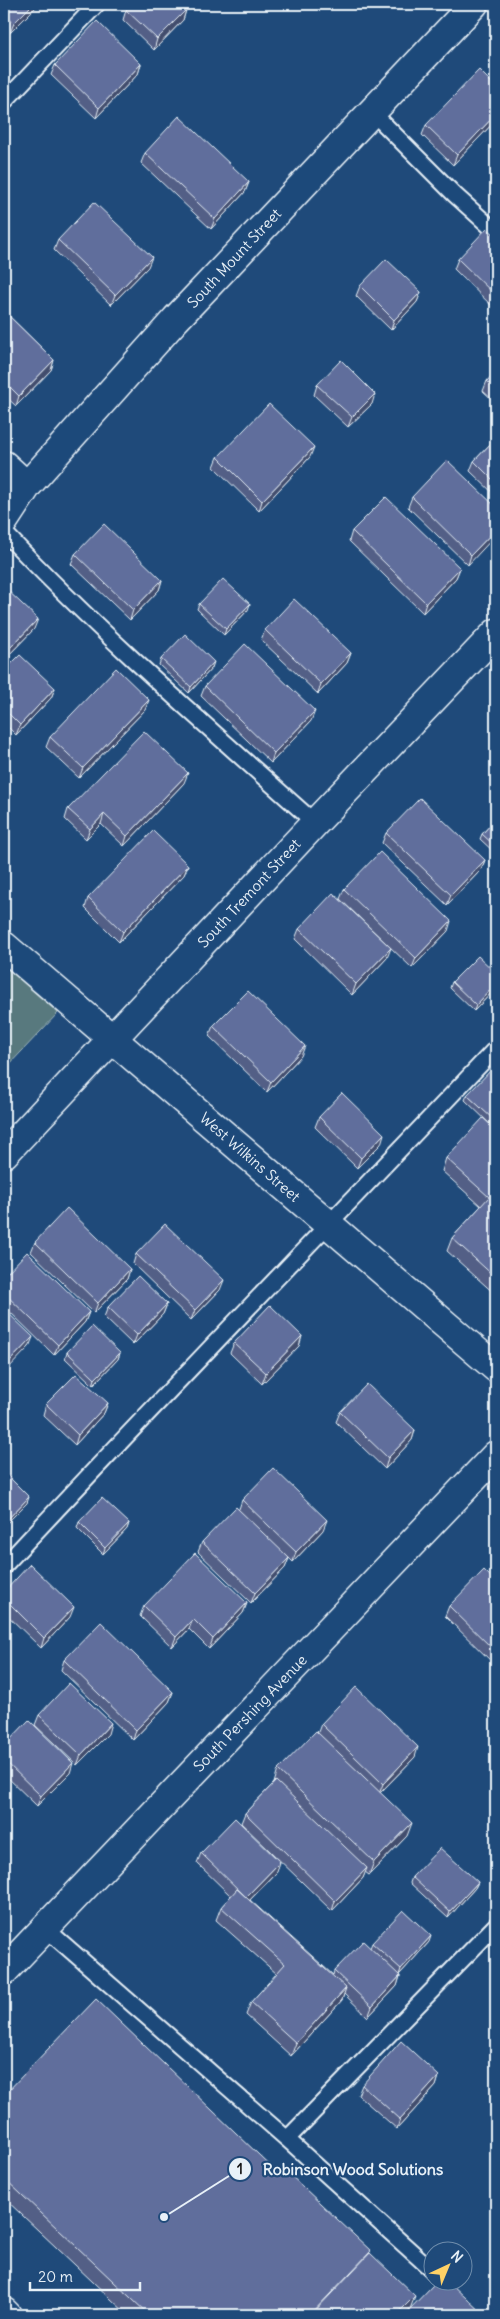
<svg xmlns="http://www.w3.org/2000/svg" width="500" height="2319" font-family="Delius,sans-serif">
  <rect width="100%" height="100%" fill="#1f4a7a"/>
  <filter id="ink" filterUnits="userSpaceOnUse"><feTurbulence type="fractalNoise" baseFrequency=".02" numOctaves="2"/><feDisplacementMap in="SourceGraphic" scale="10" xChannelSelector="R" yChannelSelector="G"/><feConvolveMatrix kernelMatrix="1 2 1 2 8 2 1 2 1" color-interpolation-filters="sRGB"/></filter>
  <g filter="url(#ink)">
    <!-- green -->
    <path fill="#58797e" stroke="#a0b5bb" d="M4,966L58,1013L4,1070Z"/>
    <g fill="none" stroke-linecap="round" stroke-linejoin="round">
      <!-- lane casing -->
      <g stroke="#e8f1f8" stroke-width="19">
        <path id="lane" d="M4,102L97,4
          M372,112L455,195L496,232
          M4,532C101,635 209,728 315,823
          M4,1566C166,1392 333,1221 496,1048
          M45,1928L287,2139L496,1925
          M287,2139L432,2270"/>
      </g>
      <!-- street casing -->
      <g stroke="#e8f1f8" stroke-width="31">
        <path id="street" d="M4,465L27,486
          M4,521L27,486L176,319L474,4
          M4,946L496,1368
          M4,1154L315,823L496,633
          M4,1971L496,1455"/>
      </g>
      <!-- secondary casing -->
      <g stroke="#e8f1f8" stroke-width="31">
        <path id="secondary" d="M4,2312L7,2315"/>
      </g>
      <!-- lane -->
      <use href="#lane" stroke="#1f4a7a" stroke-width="15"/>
      <!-- street -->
      <use href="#street" stroke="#1f4a7a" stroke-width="28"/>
      <!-- secondary -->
      <use href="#secondary" stroke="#1f4a7a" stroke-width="28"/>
    </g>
    <!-- wall -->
    <path fill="#535f86" stroke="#e8f1f8" d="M4,4H39L10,33L4,27Z
      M126,10H186L183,20L154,50L123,20Z
      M141,64L138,74L96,118L51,75L55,65Z
      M496,87V120L453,165L422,135L426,125Z
      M145,153L249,182L245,192L211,229L141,163Z
      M496,236V310L454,269L458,259Z
      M58,240L148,267L111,305L54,250Z
      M360,286L421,292L417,302L391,330L356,296Z
      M4,311L54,360L51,370L16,406L4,395Z
      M496,371V403L483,391L487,381Z
      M317,385L372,404L348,427L314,395Z
      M496,438V496L470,471L474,461Z
      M218,457H310L259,511L214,467Z
      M412,497L496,507L468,565L408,507Z
      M352,531L460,568L456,578L423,613L349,541Z
      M75,554L162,580L159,590L130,620L71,564Z
      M4,589L34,629L4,660Z
      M199,604L248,610L224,635L197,609Z
      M265,630L351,653L347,663L318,694L261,640Z
      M161,659L212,668L189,693L159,665Z
      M4,671L55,688L51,698L16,735L4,723Z
      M205,686L311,721L271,763L201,696Z
      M145,710L79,778L46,747L50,737Z
      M184,783L124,846L101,824L86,839L65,819L68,809Z
      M496,819V854L480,839L482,834Z
      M386,833L485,860L481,870L447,905L382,843Z
      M188,865L184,875L119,942L85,908L88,898Z
      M344,889L448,931L412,968L340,899Z
      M299,929L387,958L352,995L295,939Z
      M496,973V988L474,1011L450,988L452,982Z
      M213,1026L301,1056L267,1092L209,1036Z
      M467,1095L496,1121L492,1126L496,1130V1295L447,1251L452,1238L481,1206L442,1171L446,1158L490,1124L465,1100Z
      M319,1117L381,1144L357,1168L315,1127Z
      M35,1242L130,1269L127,1279L94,1313L31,1252Z
      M136,1254L220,1290L191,1320L133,1264Z
      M4,1276L89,1312L85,1322L54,1355L4,1306Z
      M167,1304L163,1314L133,1345L104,1317L108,1307Z
      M302,1336L299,1346L262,1384L230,1353L234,1343Z
      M67,1352L120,1353L118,1359L93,1385L65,1358Z
      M108,1403L104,1413L75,1445L43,1415L46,1404Z
      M340,1412L415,1430L412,1440L385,1469L336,1422Z
      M4,1472L27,1503L4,1526Z
      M242,1500L323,1530L293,1562L289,1558L285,1568L251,1603L198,1552L202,1542L239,1509Z
      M79,1522L129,1523L127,1529L103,1554L77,1528Z
      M496,1562V1580L491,1574L494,1564Z
      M496,1582V1666L445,1616L449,1606Z
      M4,1592L70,1617L41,1648L4,1612Z
      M247,1603L243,1613L209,1649L189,1629L172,1647L140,1616L144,1606Z
      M64,1660L173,1692L169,1702L133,1740L61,1670Z
      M39,1715L108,1734L77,1765L35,1725Z
      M321,1724L415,1757L380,1793L407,1836L369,1875L365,1872L363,1878L332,1911L241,1823L245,1813L274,1783L278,1770L318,1732Z
      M4,1746L70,1773L37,1806L4,1774Z
      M201,1853L277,1872L250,1900L333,1975L334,1971L370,1948L372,1943L429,1942L399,1975L400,1976L397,1986L368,2017L344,1994L342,2000L291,2056L246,2015L251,2002L277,1974L216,1920L221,1907L231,1896L197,1863Z
      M412,1877L478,1882L475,1888L448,1918L410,1883Z
      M439,2076L436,2086L397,2129L358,2095L362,2085Z
      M4,2095L282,2177L370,2253L410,2309L484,2315H128L4,2198Z"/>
    <!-- shaded-wall -->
    <path fill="#434d6d" stroke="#e8f1f8" d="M33,4H39L10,33L14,23Z
      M186,10L183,20L154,50L157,39Z
      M141,64L138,74L96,118L99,108Z
      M496,114V120L453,165L457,155Z
      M249,182L245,192L211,229L215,219Z
      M152,257L148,267L111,305L115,295Z
      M421,292L417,302L391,330L394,320Z
      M54,360L51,370L16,406L19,396Z
      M375,394L372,404L348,427L352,417Z
      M314,447L310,457L259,511L262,501Z
      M496,529V535L468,565L471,555Z
      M460,568L456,578L423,613L426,603Z
      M162,580L159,590L130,620L133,610Z
      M250,604L248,610L224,635L226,629Z
      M38,619L34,629L4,660L8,650Z
      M351,653L347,663L318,694L321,684Z
      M214,662L212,668L189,693L191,687Z
      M55,688L51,698L16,735L20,725Z
      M149,700L145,710L79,778L83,768Z
      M315,711L311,721L271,763L274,753Z
      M188,773L184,783L124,846L127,836Z
      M104,814L101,824L86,839L90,829Z
      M485,860L481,870L447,905L451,895Z
      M188,865L184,875L119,942L123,932Z
      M451,921L448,931L412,968L416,958Z
      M391,948L387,958L352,995L356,984Z
      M496,984V988L474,1011L476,1005Z
      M305,1046L301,1056L267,1092L271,1082Z
      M496,1118V1121L492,1126L494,1120Z
      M384,1134L381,1144L357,1168L361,1158Z
      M130,1269L127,1279L94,1313L98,1303Z
      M224,1280L220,1290L191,1320L195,1310Z
      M167,1304L163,1314L133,1345L137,1335Z
      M89,1312L85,1322L54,1355L58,1345Z
      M302,1336L299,1346L262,1384L266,1373Z
      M33,1337L29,1347L4,1373V1367Z
      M120,1353L118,1359L93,1385L95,1379Z
      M108,1403L104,1413L75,1445L78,1435Z
      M415,1430L412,1440L385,1469L388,1458Z
      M29,1497L27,1503L4,1526L6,1521Z
      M327,1520L323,1530L293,1562L296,1552Z
      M129,1523L127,1529L103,1554L105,1548Z
      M289,1558L285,1568L251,1603L255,1593Z
      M247,1603L243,1613L209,1649L213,1639Z
      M74,1607L70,1617L41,1648L44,1638Z
      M193,1619L189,1629L172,1647L176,1637Z
      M173,1692L169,1702L133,1740L136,1730Z
      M111,1723L108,1734L77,1765L81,1755Z
      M418,1747L415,1757L379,1794L383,1784Z
      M73,1763L70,1773L37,1806L41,1796Z
      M412,1823L407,1836L369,1875L374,1862Z
      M280,1862L277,1872L243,1907L246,1897Z
      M367,1868L363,1878L332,1911L335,1901Z
      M478,1882L475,1888L448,1918L450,1912Z
      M431,1936L429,1942L399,1975L401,1969Z
      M400,1976L397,1986L368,2017L372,2007Z
      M346,1988L342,2000L291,2056L296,2043Z
      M439,2076L436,2086L397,2129L400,2119Z
      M415,2296L410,2309L404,2315H396Z"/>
    <!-- building -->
    <path fill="#606e9c" stroke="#e8f1f8" d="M4,4H33L14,23L4,14Z
      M132,4H180L186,10L157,39L126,10Z
      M97,21L141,64L99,108L55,65Z
      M479,70L496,87V114L457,155L426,125Z
      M179,116L249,182L215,219L145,153Z
      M94,202L152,257L115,295L58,240Z
      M487,228L496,236V296L458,259Z
      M386,259L421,292L394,320L360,286Z
      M4,311L54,360L19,396L4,381Z
      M341,360L375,394L352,417L317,385Z
      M496,371V390L487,381Z
      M269,404L314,447L262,501L218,457Z
      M496,438V483L474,461Z
      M447,460L496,507V529L471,555L412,497Z
      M386,497L460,568L426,603L352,531Z
      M104,524L162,580L133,610L75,554Z
      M223,579L250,604L226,629L199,604Z
      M5,588L38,619L8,650L4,646V589Z
      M294,599L351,653L321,684L265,630Z
      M185,634L214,662L191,687L161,659Z
      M245,644L315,711L274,753L205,686Z
      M20,655L55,688L20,725L4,709V671Z
      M116,668L149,700L83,768L50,737Z
      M144,731L188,773L127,836L104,814L90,829L68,809Z
      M420,798L485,860L451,895L386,833Z
      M496,819V847L482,834Z
      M153,831L188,865L123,932L88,898Z
      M380,852L451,921L416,958L344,889Z
      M333,893L391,948L356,984L299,929Z
      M478,956L496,973V984L476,1005L452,982Z
      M248,991L305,1046L271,1082L213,1026Z
      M495,1066L496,1068V1118L494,1120L467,1095Z
      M342,1093L384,1134L361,1158L319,1117Z
      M483,1118L496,1130V1278L452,1238L489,1197L446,1158Z
      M67,1208L130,1269L98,1303L35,1242Z
      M165,1224L224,1280L195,1310L136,1254Z
      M27,1252L89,1312L58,1345L4,1293V1276Z
      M138,1276L167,1304L137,1335L108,1307Z
      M270,1305L302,1336L266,1373L234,1343Z
      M4,1309L33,1337L4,1367Z
      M92,1326L120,1353L95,1379L67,1352Z
      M76,1374L108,1403L78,1435L46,1404Z
      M367,1384L415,1430L388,1458L340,1412Z
      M273,1468L327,1520L296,1552L242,1500Z
      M4,1472L29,1497L6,1521L4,1518Z
      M102,1498L129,1523L105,1548L79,1522Z
      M236,1507L289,1558L255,1593L202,1542Z
      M195,1553L247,1603L213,1639L193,1619L176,1637L144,1606Z
      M30,1564L74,1607L44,1638L4,1598V1592Z
      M484,1570L496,1582V1652L449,1606Z
      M101,1622L173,1692L136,1730L64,1660Z
      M69,1683L111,1723L81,1755L39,1715Z
      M356,1687L418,1747L383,1784L321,1724Z
      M29,1720L73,1763L41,1796L4,1760V1746Z
      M316,1731L412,1823L374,1862L278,1770Z
      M276,1781L367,1868L335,1901L245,1813Z
      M235,1818L280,1862L246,1897L201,1853Z
      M440,1848L478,1882L450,1912L412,1877Z
      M237,1889L346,1988L296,2043L251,2002L285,1964L221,1907Z
      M403,1910L431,1936L401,1969L372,1943Z
      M363,1941L400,1976L372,2007L334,1971Z
      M96,1999L282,2177L287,2172L371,2251L310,2315H149L4,2178V2095Z
      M401,2041L439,2076L400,2119L362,2085Z
      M370,2253L415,2296L396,2315H311Z
      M436,2282H449L484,2315H404Z"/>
  </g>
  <g text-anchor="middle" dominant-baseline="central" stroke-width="4.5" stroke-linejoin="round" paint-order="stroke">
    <!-- street labels -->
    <g font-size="15" fill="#e8f1f8" stroke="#1f4a7a">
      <text transform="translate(234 258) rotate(-47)">South Mount Street</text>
      <text transform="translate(249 893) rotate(-47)">South Tremont Street</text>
      <text transform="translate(250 1157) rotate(41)">West Wilkins Street</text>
      <text transform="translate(250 1713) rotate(-46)">South Pershing Avenue</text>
    </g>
  </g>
  <!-- callouts -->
  <path fill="none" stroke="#e8f1f8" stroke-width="2" d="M164 2217L240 2169"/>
  <g fill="#e8f1f8" stroke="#1f4a7a" stroke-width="2">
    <circle cx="164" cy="2217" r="5"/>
    <circle cx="240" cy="2169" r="12"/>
  </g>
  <g font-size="15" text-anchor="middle" font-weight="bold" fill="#111">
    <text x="240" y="2174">1</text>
  </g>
  <g font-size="16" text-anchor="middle" font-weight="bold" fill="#e8f1f8" stroke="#1f4a7a" stroke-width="4.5" stroke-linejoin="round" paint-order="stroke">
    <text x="353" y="2175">Robinson Wood Solutions</text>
  </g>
  <!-- margin -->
  <rect width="500" height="2319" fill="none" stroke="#1f4a7a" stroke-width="20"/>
  <rect x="10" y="10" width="480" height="2299" fill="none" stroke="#e8f1f8" stroke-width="2" filter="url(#ink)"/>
  <!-- north arrow -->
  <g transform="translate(448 2266) rotate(44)"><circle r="24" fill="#1f4a7a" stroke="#6f8dac"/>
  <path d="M0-4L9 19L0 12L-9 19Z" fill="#ffd166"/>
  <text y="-8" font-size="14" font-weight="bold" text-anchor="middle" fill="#e8f1f8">N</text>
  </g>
  <!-- scale -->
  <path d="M30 2282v8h110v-8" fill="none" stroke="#e8f1f8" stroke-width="2.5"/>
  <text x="38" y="2282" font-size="15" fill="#e8f1f8" stroke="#1f4a7a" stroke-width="4" paint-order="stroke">20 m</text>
</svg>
